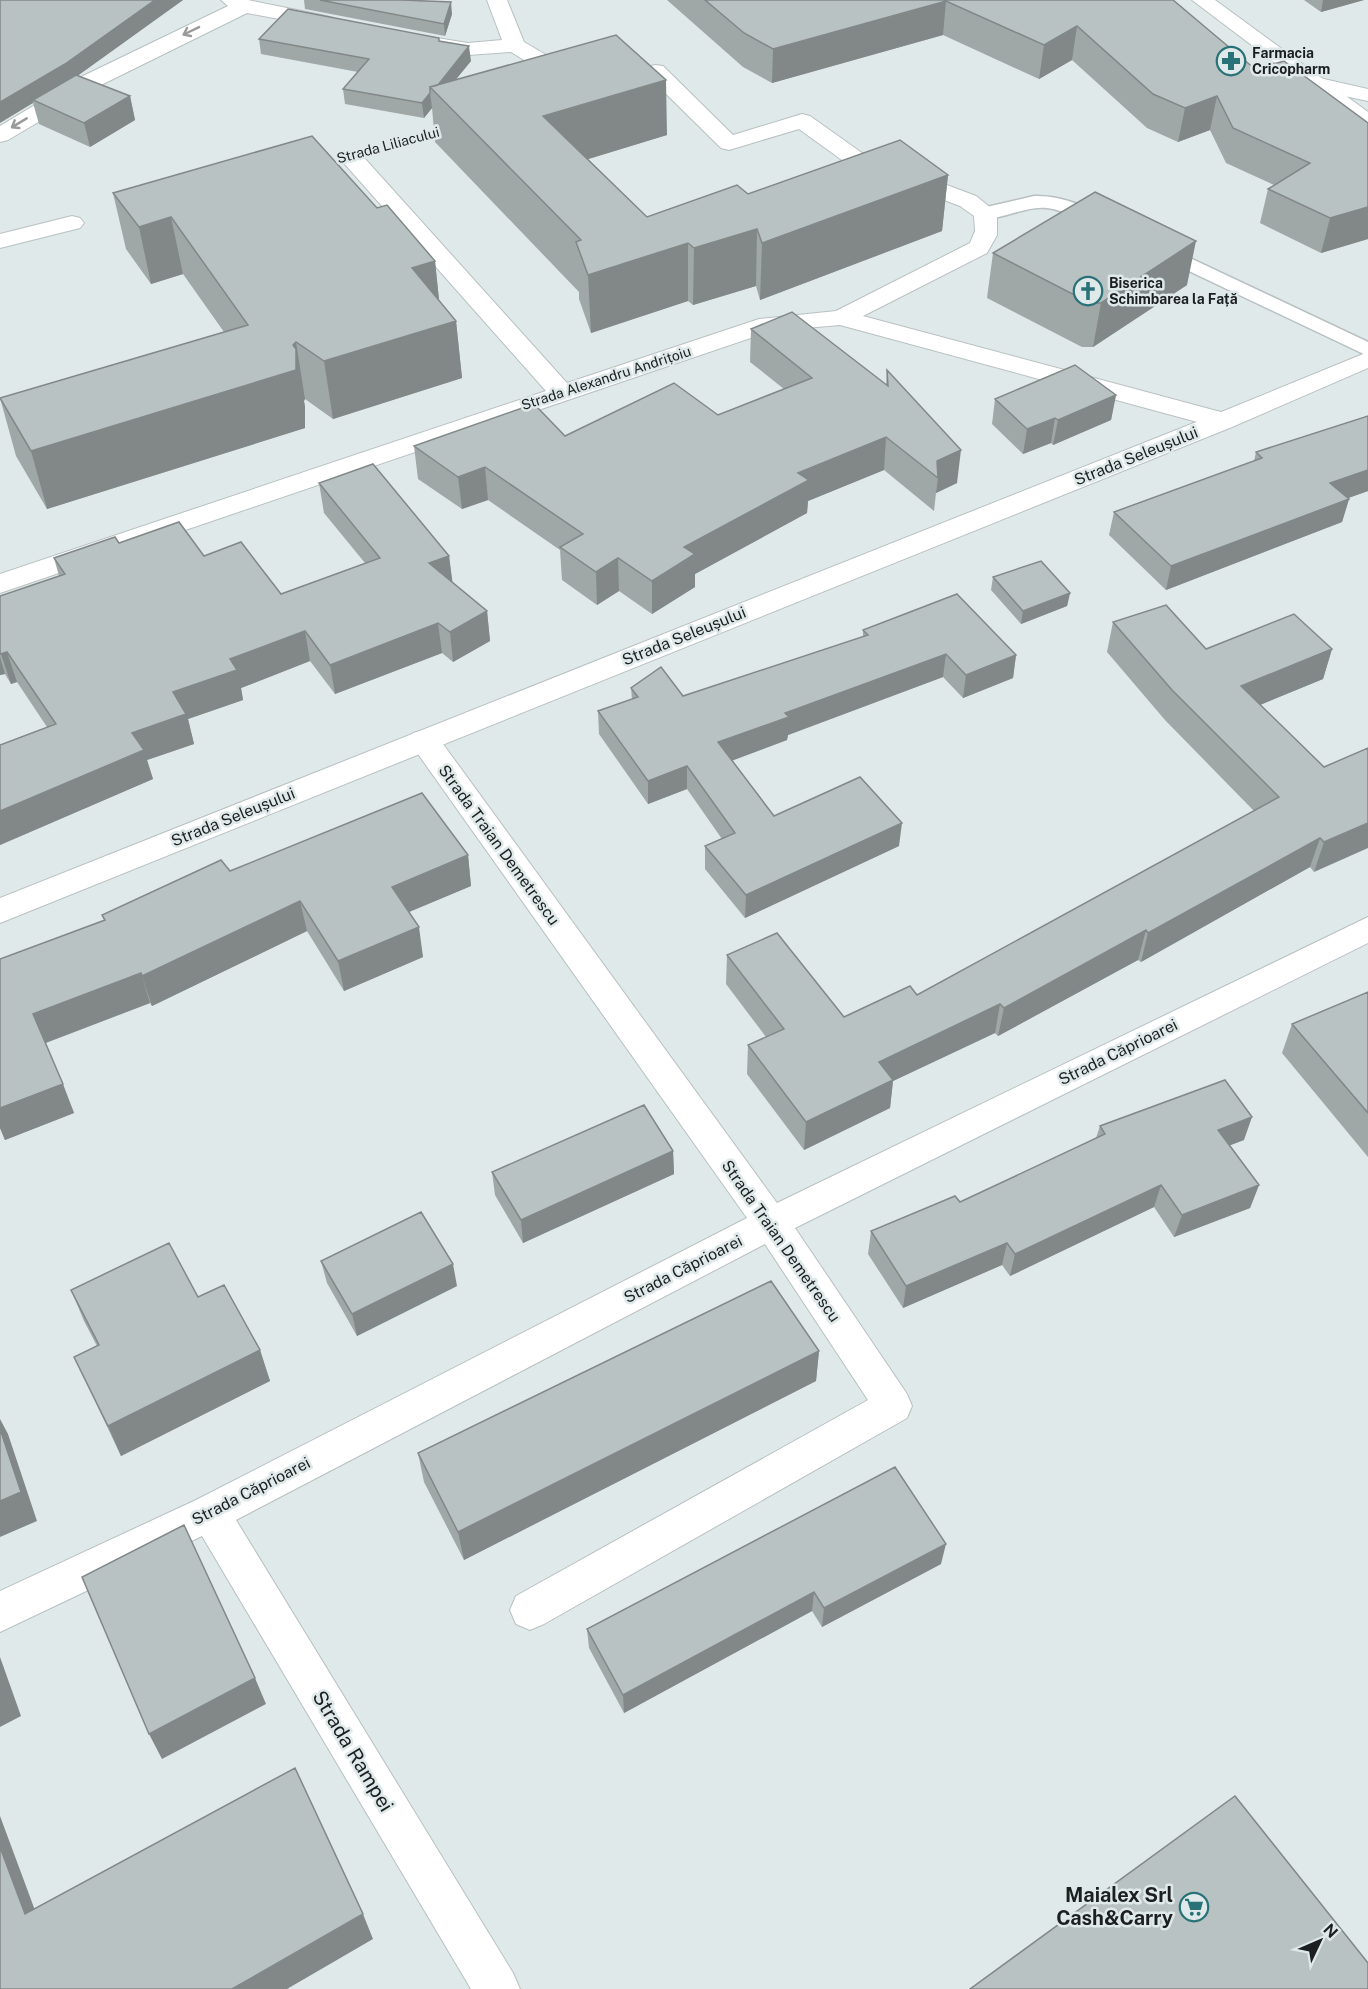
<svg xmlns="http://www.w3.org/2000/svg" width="1368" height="1989" font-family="'Public Sans',sans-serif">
  <rect width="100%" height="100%" fill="#e0e9e9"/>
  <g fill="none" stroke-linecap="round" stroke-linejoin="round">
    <!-- service casing -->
    <g stroke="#b8c0c1" stroke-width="3">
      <path id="service" d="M1034,196C1062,195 1086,207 1111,219L1114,223L1111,227L1104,229C1084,224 1067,210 1047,208C1024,205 999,223 978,217L975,213L978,209Z
        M1156,242L1368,342V356L1149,252L1146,248L1149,244Z"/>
    </g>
    <!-- minor casing -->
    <g stroke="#b8c0c1" stroke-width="2">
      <path id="minor" d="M221,0H248L326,16L333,18L336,22L333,26L326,28L247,13L99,86L8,140L0,142V126L83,76L228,6Z
        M487,0H507L524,42L582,76L585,81L582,86H566L511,52L468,55L417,46L414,42L417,38L424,36L468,43L502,40Z
        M655,65L663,66L733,135L802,114L810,116L862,153L976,196L997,213V235L987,253L863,316L1232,415L1236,421L1232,427L1223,429L840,325L771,331L0,593V574L546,391L342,161L339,156L342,151H358L567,383L759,319L836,311L970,243L975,231L974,216L960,206L846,163L799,129L729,150L721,148L651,79L628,85L620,84L617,79L620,74Z
        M72,216L80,218L84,223L80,228L0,248V234Z
        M424,730L435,733L777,1203L1368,917V943L795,1228L907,1394L912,1406L907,1418L544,1624L530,1630L516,1624L510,1610L516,1596L868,1400L765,1244L236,1520L513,1973L520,1989H471L202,1536L0,1632V1591L196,1500L747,1218L413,747L409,740L413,733Z"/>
    </g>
    <!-- tertiary casing -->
    <g stroke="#b8c0c1" stroke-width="2">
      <path id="tertiary" d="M1192,0H1215L1368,112V129L1360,127Z"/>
    </g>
    <!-- secondary casing -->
    <g stroke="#b8c0c1" stroke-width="2">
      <path id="secondary" d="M1315,77L1368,89V101L1307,88L1304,83L1307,78Z
        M1368,352V368L1232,427L0,923V898L1214,415Z"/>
    </g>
    <!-- path -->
    <path stroke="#858b8b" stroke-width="3" stroke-dasharray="3 3" stroke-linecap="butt" d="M390,145L438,132"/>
    <!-- service -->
    <use href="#service" fill="#fff" fill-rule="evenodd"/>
    <!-- minor -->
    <use href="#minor" fill="#fff" fill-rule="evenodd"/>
    <!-- tertiary -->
    <use href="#tertiary" fill="#fff" fill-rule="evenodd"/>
    <!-- secondary -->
    <use href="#secondary" fill="#fff" fill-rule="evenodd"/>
  </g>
  <!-- wall -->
  <path fill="#9fa7a7" d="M0,0H183L77,76L130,96L135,120L90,147L39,124L33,103Z
    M304,0H402L452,14L445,36L305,9Z
    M667,0H1173L1255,69L1368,123V239L1321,253L1260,223L1268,189L1274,185L1226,163L1210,130L1178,142L1147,128L1072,60L1039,79L943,35L772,83L743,67Z
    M1304,0H1364L1321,12Z
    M259,39L440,41L471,61L455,80L667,135L588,159L647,217L748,194L948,175L942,231L760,300L756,286L693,305L688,301L591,333L579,299V292L435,142L432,108L424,118L345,104L343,89L358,72L261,54Z
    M113,193L377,208L435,261L439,300L456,321L462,378L333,419L305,399L304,401L305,407V428L47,509L16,456L0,398L224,332L183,274L151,284L126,249Z
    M993,253L1187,285L1093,347H1082L987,298Z
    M751,329L886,385L887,370L957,483L936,493L934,511L884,470L808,501L807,513L695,574V587L652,614L619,591L597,605L562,580L560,550L488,500L462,509L418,479L414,446L565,436L718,415L784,389L750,362Z
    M1116,395L1111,420L1053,445L1051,443L1023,454L992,424L995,399Z
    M1368,416V491L1348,498L1349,499L1342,522L1166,590L1109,535L1114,512L1254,461L1256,452Z
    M319,483L449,556L452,582L487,611L490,641L453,662L442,653L335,694L310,661L241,688L243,700L188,719L194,744L147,760L153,779L0,845V745L47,727L17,682L11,684L5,674L0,675V596L59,576L54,558L119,543L204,556L281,594L365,563L324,513Z
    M993,577L1070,593L1067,606L1021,624L991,590Z
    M1113,622L1206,649H1332L1323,679L1260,705L1324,767L1368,748L1314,872L1310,867L1141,962L1138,960L998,1036L995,1033L893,1081L890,1108L804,1150L747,1074L748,1045L766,1037L726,984L727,955L844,1017L917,995L1254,811L1165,720L1107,652Z
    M863,630L1016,655L1013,678L963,698L943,677L788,735L787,740L732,760L774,816L899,846L745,918L705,869V846L722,839L687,789L648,804L599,734L598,711L632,700L631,688L683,696L863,637Z
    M468,855L471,886L409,912L423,957L344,991L307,931L152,1006L150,1003L46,1043L74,1113L5,1140L0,1128V959L104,921L102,915L230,871Z
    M1368,992V1157L1282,1053L1292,1024Z
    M1100,1126L1244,1140L1230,1145L1259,1185L1250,1208L1174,1237L1154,1207L1010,1276L1002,1265L903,1308L868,1254L871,1231L960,1202L1096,1138Z
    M673,1151L674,1174L523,1243L495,1195L492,1172Z
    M321,1261L457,1286L357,1336L327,1283Z
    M71,1290L198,1297L260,1350L270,1381L121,1456L74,1357L97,1346L84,1321Z
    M819,1351L816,1381L464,1560L424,1482L418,1453Z
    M941,1564L822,1627L812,1611L624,1713L589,1648L587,1629Z"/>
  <!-- shaded-wall -->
  <path fill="#828888" d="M155,0H183L69,82L33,100V103L0,123V102Z
    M1323,0H1364L1321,12Z
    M946,1L943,35L772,83L773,49Z
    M451,2L452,14L445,36L444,24Z
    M1077,26L1072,60L1039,79L1044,45Z
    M469,46L471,61L441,98L433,90Z
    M666,80L667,135L546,172L543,116Z
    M430,93L432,108L424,118L422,103Z
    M130,96L135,120L90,147L84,123Z
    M1217,96L1210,130L1178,142L1185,108Z
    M948,175L942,231L760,300L762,243Z
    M1368,207V239L1321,253L1330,218Z
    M171,217L183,274L151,284L139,227Z
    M757,229L756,286L693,305L694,248Z
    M1196,241L1187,285L1093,347L1101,303Z
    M688,243V301L591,333L588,275Z
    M435,261L441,319L412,268Z
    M456,321L462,378L333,419L324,361Z
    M296,342L305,399L304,401L305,407V428L47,509L31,451L293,345Z
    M1116,395L1111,420L1053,445L1058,420Z
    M1055,418L1051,443L1023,454L1027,429Z
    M886,437L884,470L808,501L807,513L695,574V587L652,614V581L684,547L798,473Z
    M961,450L957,483L936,493L938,478L937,461Z
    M485,467L488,500L462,509L458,477Z
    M1368,470V491L1323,507L1330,483Z
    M1349,499L1342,522L1166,590L1171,566Z
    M449,556L453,586L429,563Z
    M618,558L619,591L597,605L596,572Z
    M1070,593L1067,606L1021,624L1023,611Z
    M487,611L490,641L453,662L450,632Z
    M438,623L442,653L335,694L330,665Z
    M305,631L310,661L241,688L243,700L188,719L194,744L147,760L153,779L0,845V811L132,733L173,692L230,659Z
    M1332,649L1323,679L1233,716L1241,686Z
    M7,652L17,682L11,684L1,654Z
    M946,654L943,677L788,735L787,740L718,766V742L785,713Z
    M1016,655L1013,678L963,698L966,675Z
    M0,657L5,674L0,675Z
    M687,766V789L648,804V781Z
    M902,823L899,846L745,918L746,895Z
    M1368,823V848L1314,872L1324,842Z
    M1320,838L1310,867L1141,962L1148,933Z
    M468,855L471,886L397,917L392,887Z
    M300,901L307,931L152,1006L142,976Z
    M419,927L423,957L344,991L338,961Z
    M1146,930L1138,960L998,1036L1004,1008Z
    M141,973L150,1003L45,1043L33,1014Z
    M1000,1004L995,1033L893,1081L890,1108L804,1150L806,1122L879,1062Z
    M63,1084L74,1113L5,1140L0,1128V1108Z
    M1252,1117L1244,1140L1210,1153L1218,1130Z
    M673,1151L674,1174L523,1243L521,1220Z
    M1161,1185L1154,1207L1010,1276L1015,1254Z
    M1259,1185L1250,1208L1174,1237L1182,1215Z
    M1007,1243L1002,1265L903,1308L906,1286Z
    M453,1264L457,1286L357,1336L352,1314Z
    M260,1350L270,1381L121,1456L108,1426Z
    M819,1351L816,1381L464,1560L458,1532Z
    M0,1419L8,1434L37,1521L0,1537Z
    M946,1544L941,1564L822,1627L824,1608Z
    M814,1592L812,1611L624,1713L623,1695Z
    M0,1657L21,1716L0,1727Z
    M255,1678L266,1704L162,1759L149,1734Z
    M0,1816L46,1940L25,1914L0,1847Z
    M363,1914L373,1939L287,1989H232Z"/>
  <!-- building -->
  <path fill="#b9c2c2" stroke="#828888" stroke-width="1.5" d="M0,0H155L65,64L0,102Z
    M320,0H402L451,2L444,24Z
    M705,0H1173L1255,69L1284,61L1368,123V207L1330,218L1268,189L1310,163L1233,128L1217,96L1185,108L1153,94L1077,26L1044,45L946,1L773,49L744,33Z
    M288,9L439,38V41L469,46L438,85L430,87V93L422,103L343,89L369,59L259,39Z
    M616,35L666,80L543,116L647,217L737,185L748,194L900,140L948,175L762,243L757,229L694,248L688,243L588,275L576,242L581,240L430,87Z
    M76,75L130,96L84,123L33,100Z
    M312,136L377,208L387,205L435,261L412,268L456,321L324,361L296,342L293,345L296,349V370L31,451L0,398L248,325L171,217L139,227L113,193Z
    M1095,192L1196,241L1101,303H1090L993,253Z
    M792,312L888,386L887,370L961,450L937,461L938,478L886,437L798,473L809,480L684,547L695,554L652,581L618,558L596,572L560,547L583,534L485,467L458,477L414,446L525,407H537L565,436L674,383L718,415L812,378L751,329Z
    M1075,365L1116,395L1058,420L1055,418L1027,429L995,399Z
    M1368,416V470L1330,483L1349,499L1171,566L1114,512L1262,458L1256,452Z
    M373,464L449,556L429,563L487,611L450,632L438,623L330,665L305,631L230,659L237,670L173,692L186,714L132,733L144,750L0,811V745L56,724L7,652L1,654L0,652V596L65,574L54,558L115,537L119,543L179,522L204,556L241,542L281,594L380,558L319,483Z
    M1041,561L1070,593L1023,611L993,577Z
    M957,594L1016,655L966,675L946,654L785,713L789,717L718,742L774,816L860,777L902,823L746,895L705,846L735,833L687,766L648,781L598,711L638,697L631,688L661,667L683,696L868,635L863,630Z
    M1166,605L1206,649L1294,614L1332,649L1241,686L1324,767L1368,748V823L1324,842L1320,838L1148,933L1146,930L1004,1008L1000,1004L879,1062L893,1080L806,1122L748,1045L784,1029L727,955L777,933L844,1017L910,986L917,995L1279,797L1172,690L1113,622Z
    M422,793L468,855L392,887L419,927L338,961L300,901L142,976L141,973L33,1014L63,1084L0,1108V959L105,920L102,915L221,860L230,871Z
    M1368,992V1113L1292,1024Z
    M1225,1080L1252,1117L1218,1130L1259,1185L1182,1215L1161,1185L1015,1254L1007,1243L906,1286L871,1231L955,1196L960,1202L1105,1134L1100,1126Z
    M644,1105L673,1151L521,1220L492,1172Z
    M421,1212L453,1264L352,1314L321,1261Z
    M169,1243L198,1297L224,1285L260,1350L108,1426L74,1357L99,1345L71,1290Z
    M771,1281L819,1351L458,1532L418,1453Z
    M0,1429L21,1492L0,1501Z
    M895,1467L946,1544L824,1608L814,1592L623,1695L587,1629Z
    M184,1525L255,1678L149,1734L82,1577Z
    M295,1768L363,1914L232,1989H0V1847L25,1914Z
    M1235,1796L1368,1963V1989H970Z"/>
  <!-- one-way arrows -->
  <defs><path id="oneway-shaft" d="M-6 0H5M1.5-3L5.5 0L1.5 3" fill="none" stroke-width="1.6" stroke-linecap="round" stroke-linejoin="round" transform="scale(1.5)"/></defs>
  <g stroke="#999a9a">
    <use href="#oneway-shaft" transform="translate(191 31) rotate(154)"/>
    <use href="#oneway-shaft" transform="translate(19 123) rotate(149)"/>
  </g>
  <!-- icons -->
  <defs>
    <g id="pharmacy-ring" transform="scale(1.5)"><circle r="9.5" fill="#e0e9e9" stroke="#287278" stroke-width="1.5"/><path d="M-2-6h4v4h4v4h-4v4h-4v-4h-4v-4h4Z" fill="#287278"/></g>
    <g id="church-ring" transform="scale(1.5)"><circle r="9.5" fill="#e0e9e9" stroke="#287278" stroke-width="1.5"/><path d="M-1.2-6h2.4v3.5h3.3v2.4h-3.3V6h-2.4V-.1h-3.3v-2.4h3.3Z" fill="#287278"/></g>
    <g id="supermarket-ring" transform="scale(1.5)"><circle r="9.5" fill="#e0e9e9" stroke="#287278" stroke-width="1.5"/><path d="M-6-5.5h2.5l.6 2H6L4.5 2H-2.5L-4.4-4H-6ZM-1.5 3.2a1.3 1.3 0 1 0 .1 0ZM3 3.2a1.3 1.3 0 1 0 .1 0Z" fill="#287278"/></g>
  </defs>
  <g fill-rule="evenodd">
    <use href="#pharmacy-ring" x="1231" y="61"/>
    <use href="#church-ring" x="1088" y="291"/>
    <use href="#supermarket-ring" x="1194" y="1907"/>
  </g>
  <g text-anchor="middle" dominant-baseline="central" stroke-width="5" stroke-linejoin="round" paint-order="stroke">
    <!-- far-poi labels -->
    <g font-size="14" font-weight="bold" fill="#1c1f1f" stroke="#e0e9e9" text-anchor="start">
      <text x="1252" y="53">Farmacia<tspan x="1252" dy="16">Cricopharm</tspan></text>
      <text x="1109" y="283">Biserica<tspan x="1109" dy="16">Schimbarea la Față</tspan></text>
    </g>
    <!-- far-street labels -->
    <g font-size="14" fill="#1c1f1f" stroke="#e0e9e9">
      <text transform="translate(388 145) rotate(-15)">Strada Liliacului</text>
      <text transform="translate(606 378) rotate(-18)">Strada Alexandru Andrițoiu</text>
    </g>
    <!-- street labels -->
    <g font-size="16" fill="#1c1f1f" stroke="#e0e9e9">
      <text transform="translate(1136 456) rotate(-22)">Strada Seleușului</text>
      <text transform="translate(684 636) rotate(-22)">Strada Seleușului</text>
      <text transform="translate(233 817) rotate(-22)">Strada Seleușului</text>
      <text transform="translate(499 845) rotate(54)">Strada Traian Demetrescu</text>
      <text transform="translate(1118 1052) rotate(-26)">Strada Căprioarei</text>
      <text transform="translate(781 1241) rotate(55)">Strada Traian Demetrescu</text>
      <text transform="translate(683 1269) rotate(-27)">Strada Căprioarei</text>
      <text transform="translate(251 1491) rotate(-27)">Strada Căprioarei</text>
    </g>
    <!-- near-street labels -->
    <g font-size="20" fill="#1c1f1f" stroke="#e0e9e9">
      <text transform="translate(353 1751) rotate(59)">Strada Rampei</text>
    </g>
    <!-- near-poi labels -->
    <g font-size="20" font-weight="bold" fill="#1c1f1f" stroke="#e0e9e9" text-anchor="end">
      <text x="1173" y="1895">Maialex Srl<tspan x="1173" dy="23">Cash&amp;Carry</tspan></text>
    </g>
  </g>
  <!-- north arrow -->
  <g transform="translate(1320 1941) rotate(46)" stroke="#e0e9e9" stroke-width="4.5" paint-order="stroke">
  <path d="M0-4.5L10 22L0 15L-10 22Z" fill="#1c1f1f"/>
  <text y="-9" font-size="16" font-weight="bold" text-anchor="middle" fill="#1c1f1f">N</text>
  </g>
</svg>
